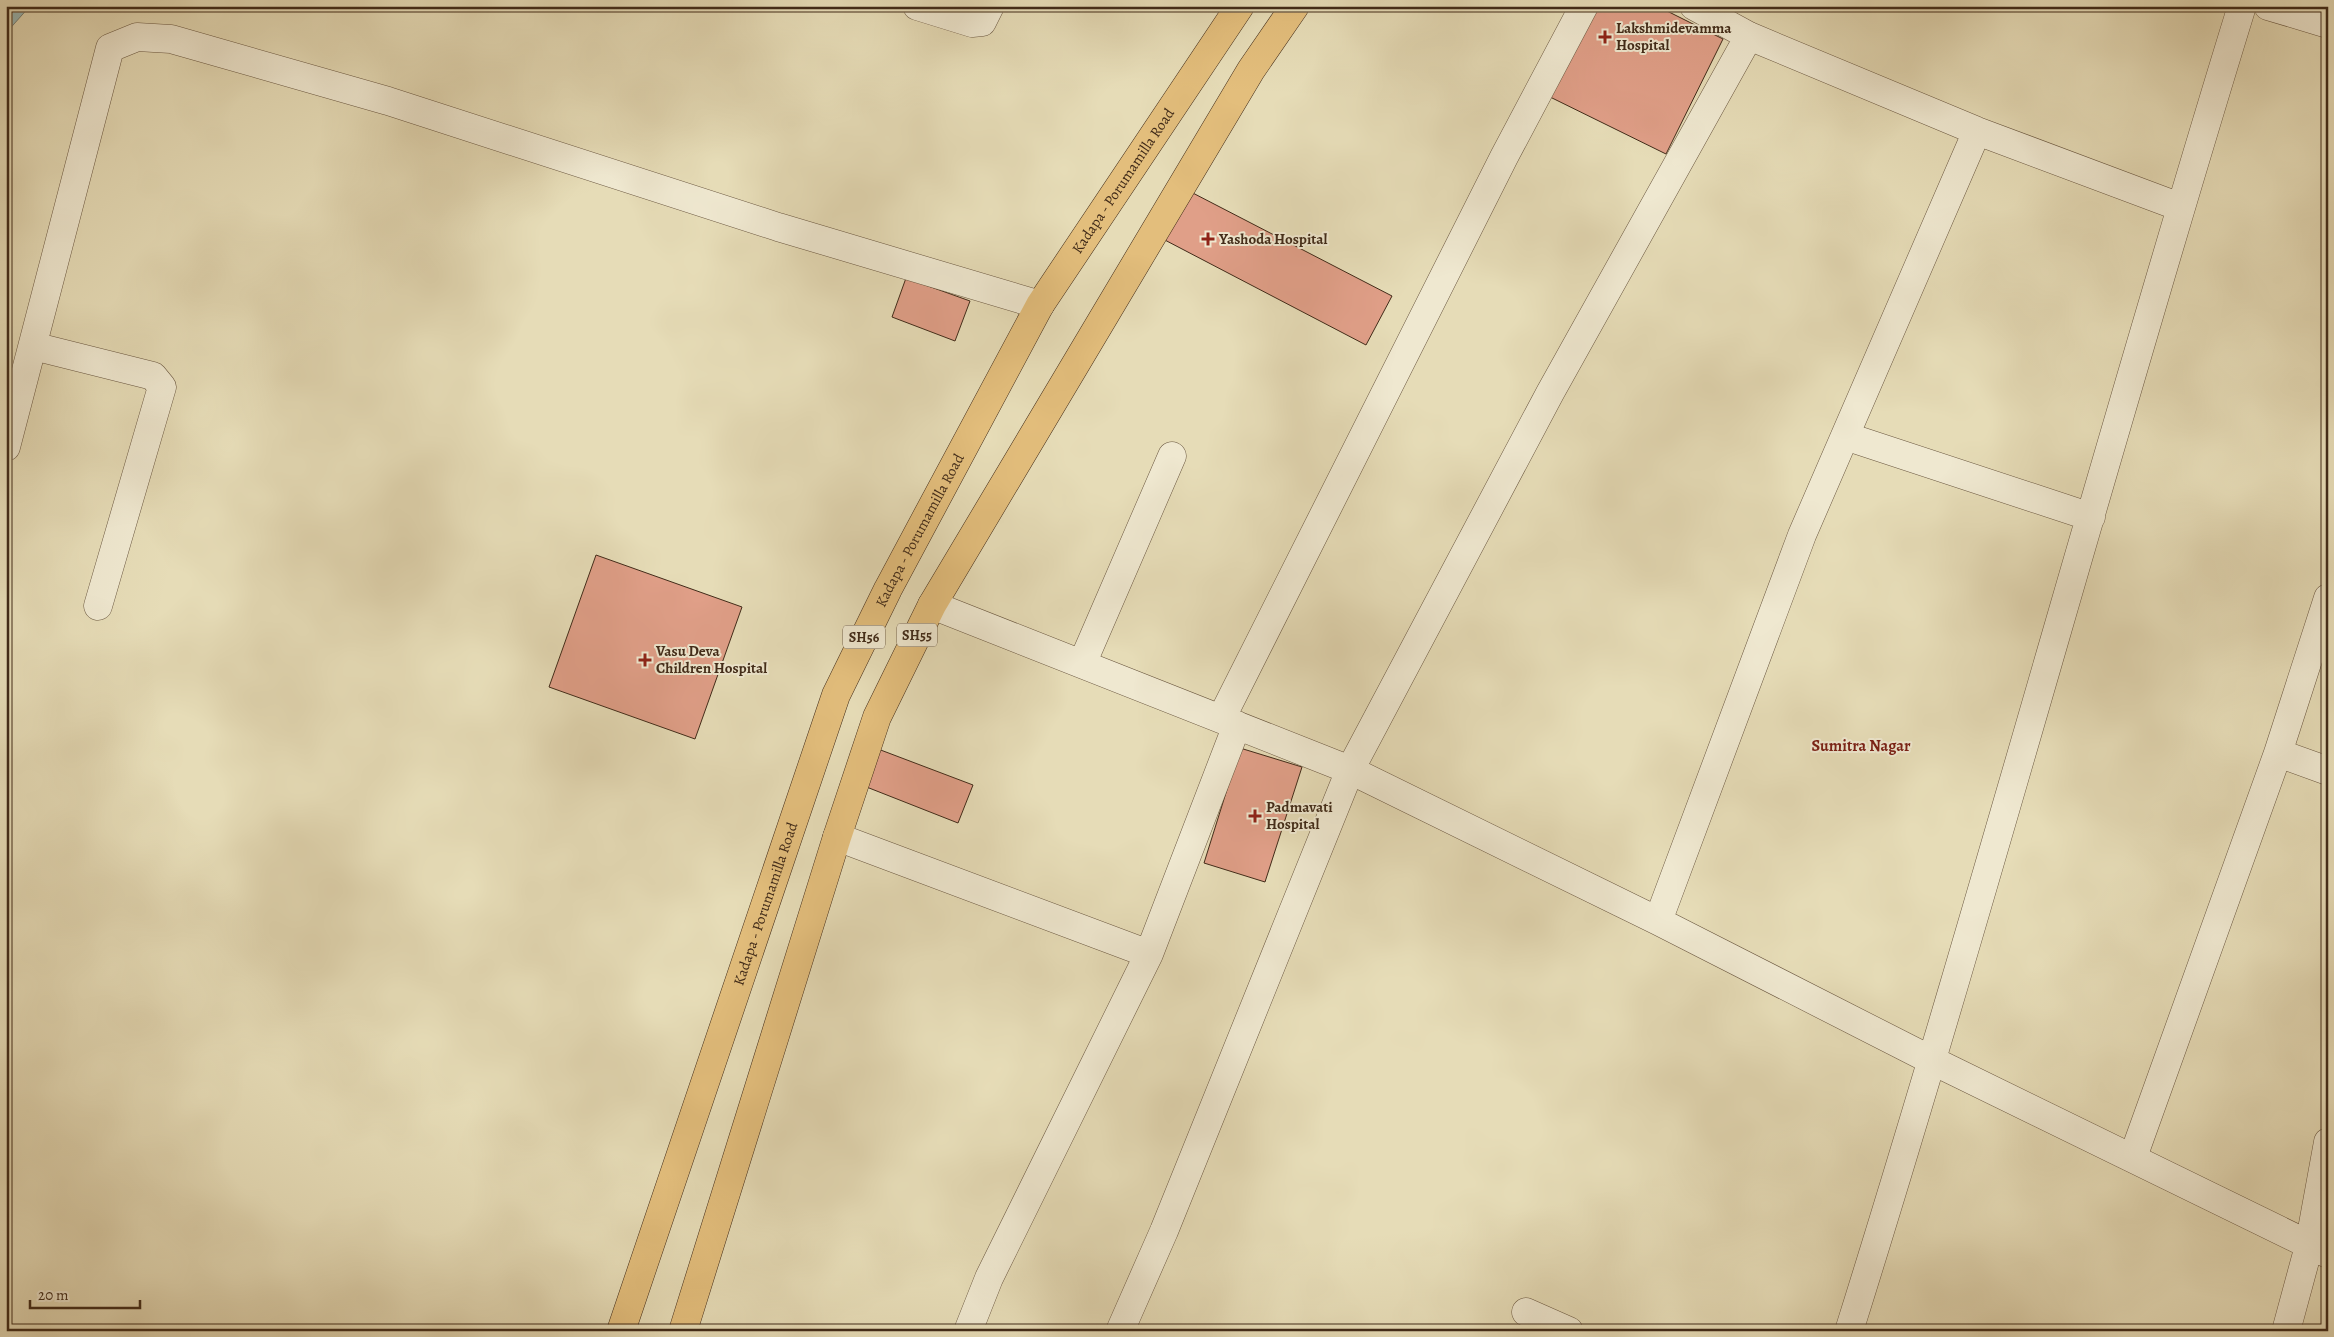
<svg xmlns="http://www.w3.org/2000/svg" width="2334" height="1337" font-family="Alegreya,serif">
  <rect width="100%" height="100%" fill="#e6dcb7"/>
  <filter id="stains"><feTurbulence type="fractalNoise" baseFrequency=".004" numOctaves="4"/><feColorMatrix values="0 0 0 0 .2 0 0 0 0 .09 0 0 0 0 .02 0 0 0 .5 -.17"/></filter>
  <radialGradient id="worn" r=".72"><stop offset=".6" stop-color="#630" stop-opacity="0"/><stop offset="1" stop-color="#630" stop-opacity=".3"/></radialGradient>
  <!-- water -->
  <path fill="#99b9b8" stroke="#768078" d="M6,6H30L6,33Z"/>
  <!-- building -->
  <path fill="#e09f88" stroke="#412b19" d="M1591,6H1657L1723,39L1666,154L1546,95Z
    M1187,190L1392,296L1366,345L1161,238Z
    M906,278L970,301L955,341L892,317Z
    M596,555L742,607L695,739L549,687Z
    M1240,748L1302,767L1265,882L1204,863Z
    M878,749L973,785L958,823L864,786Z"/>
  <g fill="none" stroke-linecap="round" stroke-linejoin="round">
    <!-- minor casing -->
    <g stroke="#6a5740" stroke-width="29">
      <path id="minor" d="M917,6L972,23L982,22L990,6
        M1694,6L1749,36L1977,131L2180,207
        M2268,6L2328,24
        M33,346L153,376L162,387L98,606
        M1845,436L2091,517
        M6,447L110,48L137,37L171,39L388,101L778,227L1040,305
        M932,605L1350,770L1658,921L1931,1060L2328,1254
        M1082,664L1172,456
        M1221,719L1504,157L1584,6
        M2278,753L2328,771
        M837,837L1149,954
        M1658,921L1802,535L1977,131
        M2133,1157L2278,753L2328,598
        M1526,1312L1569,1331
        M968,1331L989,1278L1149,954L1237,725
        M1120,1331L1164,1231L1350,770L1550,393L1749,36
        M1849,1331C1987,891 2106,446 2242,6
        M2286,1331L2309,1246L2328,1142"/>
    </g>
    <!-- major casing -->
    <g stroke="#412b19" stroke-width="29">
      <g id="major">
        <path id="s1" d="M621,1331L836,695L888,589L1040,305L1240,6"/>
        <path d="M683,1331L837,837L877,717L932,605L1251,70L1295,6"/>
      </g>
    </g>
    <!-- minor -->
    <use href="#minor" stroke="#efe8d0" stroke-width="28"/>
    <!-- major -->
    <use href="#major" stroke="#e3be7c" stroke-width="28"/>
  </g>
  <!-- markers -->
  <g fill="#8f2418" stroke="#efe8d0" stroke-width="2">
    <path d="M1602.5 29.5h5v5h5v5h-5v5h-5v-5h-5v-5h5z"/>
    <path d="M1205.5 231.5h5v5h5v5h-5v5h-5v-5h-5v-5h5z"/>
    <path d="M642.5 652.5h5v5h5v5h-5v5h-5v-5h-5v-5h5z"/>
    <path d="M1252.5 808.5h5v5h5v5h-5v5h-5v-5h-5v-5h5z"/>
  </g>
  <g text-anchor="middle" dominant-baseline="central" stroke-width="4" stroke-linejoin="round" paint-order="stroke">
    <!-- shield labels -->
    <g fill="#efe8d0" stroke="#756450" stroke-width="1">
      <rect x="897" y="623.5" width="40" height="23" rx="4"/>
      <rect x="843" y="625.5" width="42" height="23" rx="4"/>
    </g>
    <g font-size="14" font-weight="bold" fill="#412b19">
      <text x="917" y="635">SH55</text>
      <text x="864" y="637">SH56</text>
    </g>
    <!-- poi labels -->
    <g font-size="15" font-weight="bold" fill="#412b19" stroke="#efe8d0" text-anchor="start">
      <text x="1616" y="28">Lakshmidevamma<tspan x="1616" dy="17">Hospital</tspan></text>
      <text x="1219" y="239">Yashoda Hospital</text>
      <text x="656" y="651">Vasu Deva<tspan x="656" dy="17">Children Hospital</tspan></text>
      <text x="1266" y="807">Padmavati<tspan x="1266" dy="17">Hospital</tspan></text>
    </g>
    <!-- street labels -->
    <g font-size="15" fill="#412b19" stroke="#efe8d0">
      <text stroke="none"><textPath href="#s1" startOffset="1261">Kadapa - Porumamilla Road</textPath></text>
      <text stroke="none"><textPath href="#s1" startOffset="856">Kadapa - Porumamilla Road</textPath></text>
      <text stroke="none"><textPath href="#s1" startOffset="451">Kadapa - Porumamilla Road</textPath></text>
    </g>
    <!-- neighbourhood labels -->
    <g font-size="16" font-weight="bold" fill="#7a1f14" stroke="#efe8d0">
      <text x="1861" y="746">Sumitra Nagar</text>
    </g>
  </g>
  <!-- margin -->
  <rect width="2334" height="1337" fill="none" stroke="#e6dcb7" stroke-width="25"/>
  <rect x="8" y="8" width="2319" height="1322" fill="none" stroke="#412b19" stroke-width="2.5"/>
  <rect x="12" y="12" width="2309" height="1312" fill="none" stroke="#412b19"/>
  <!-- scale -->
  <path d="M30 1300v8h110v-8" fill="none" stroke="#412b19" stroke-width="2.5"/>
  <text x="38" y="1300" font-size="15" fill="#412b19" stroke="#efe8d0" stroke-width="4" paint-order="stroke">20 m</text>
  <rect width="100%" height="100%" filter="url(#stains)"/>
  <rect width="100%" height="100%" fill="url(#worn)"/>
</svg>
